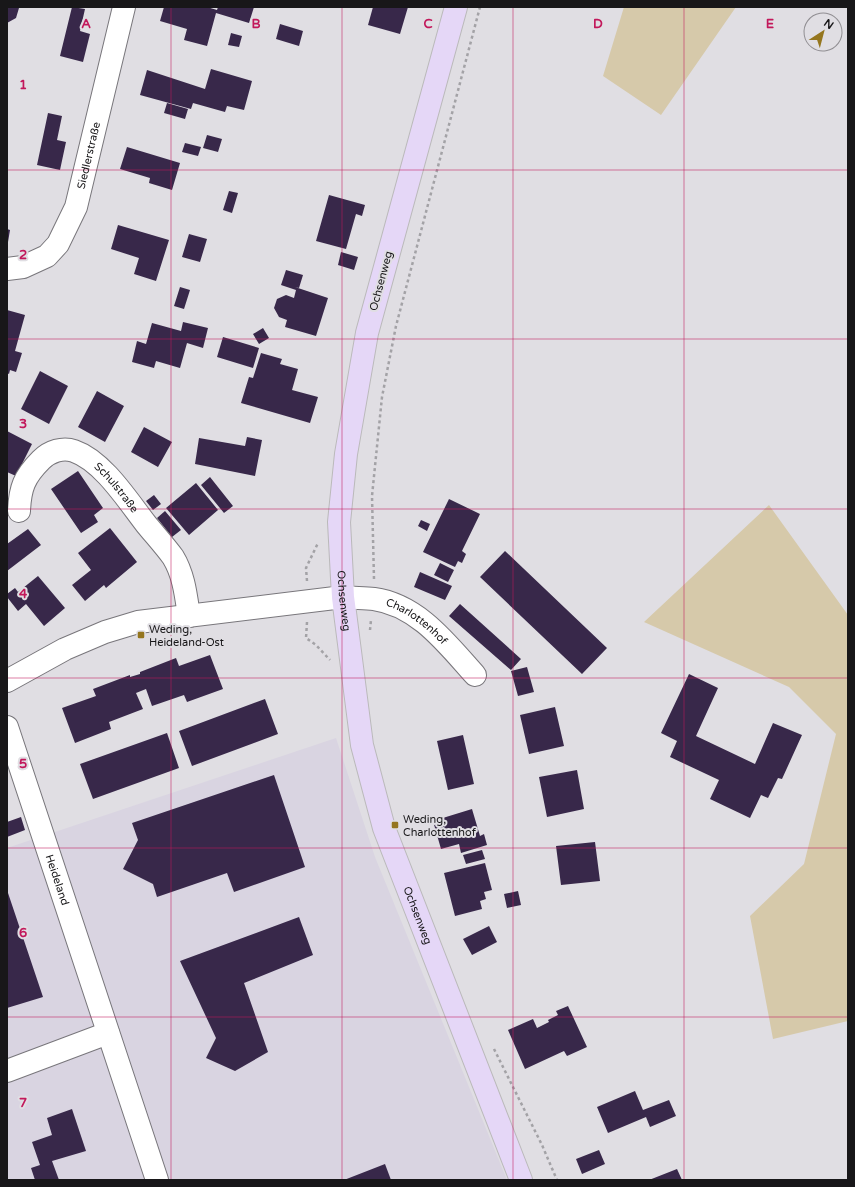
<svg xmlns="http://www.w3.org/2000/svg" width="855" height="1187" font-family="'Varela Round',sans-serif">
  <rect width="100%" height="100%" fill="#e0dee3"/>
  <!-- built -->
  <path fill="#d9d4e1" d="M336,738L375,857L507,1180H7V848Z"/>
  <!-- green -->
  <path fill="#d6c9aa" d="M624,7H736L661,115L603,76Z
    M769,505L848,615V1021L773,1039L750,916L804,864L836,734L789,687L644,622Z"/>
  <!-- building -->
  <path fill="#38284a" d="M7,7L19,8L16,18L7,23Z
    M72,7L85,9L80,31L90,34L83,62L60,56Z
    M164,7H207L217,10L218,7H254L249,23L216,13L207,46L184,40L187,29L160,21Z
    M373,7H408L400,34L368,25Z
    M280,24L303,31L299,46L276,39Z
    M231,33L242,36L239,47L228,45Z
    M211,69L252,81L244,110L227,106L225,112L193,103L191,109L140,95L147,70L205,89Z
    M167,103L188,109L185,119L164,113Z
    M48,113L62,116L57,140L66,142L60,170L37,165Z
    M207,135L222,139L218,152L203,148Z
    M185,143L201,147L198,156L182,152Z
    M127,147L180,163L172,190L149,183L150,178L120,169Z
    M229,191L238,193L232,213L223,210Z
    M329,195L365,205L362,216L356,214L346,249L316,241Z
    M118,225L169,240L156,281L134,274L139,258L111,249Z
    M7,229L10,230L8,242H7Z
    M189,234L207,239L200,262L182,257Z
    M341,252L358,257L354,270L338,265Z
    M286,270L303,275L299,288L295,287L328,298L316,336L285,327L287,320L279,317L274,308L277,299L286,295L294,298L296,290L281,285Z
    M180,287L190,290L184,309L174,306Z
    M7,310L25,315L15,351L22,353L16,372L10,370L9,374L7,373Z
    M183,322L208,328L203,348L187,343L180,368L156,361L154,368L132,362L137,341L146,344L152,323L181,331Z
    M263,328L269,338L259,344L253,334Z
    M223,337L259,348L253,368L217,357Z
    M261,353L282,359L280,364L298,369L292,390L318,397L310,423L241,403L249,377L253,378Z
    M40,371L68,386L49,424L21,409Z
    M97,391L124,406L105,442L78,427Z
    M144,427L172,442L158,467L131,452Z
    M7,431L32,444L16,476L7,472Z
    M247,437L262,440L255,476L195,464L199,438L245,446Z
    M78,471L103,508L94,515L98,522L81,533L51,489Z
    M210,477L233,506L224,513L201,485Z
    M196,483L218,510L189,535L166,508Z
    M154,495L161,504L153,510L146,501Z
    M449,499L480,514L462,551L466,554L462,563L458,561L455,567L423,552Z
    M165,511L181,530L172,537L157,518Z
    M421,520L430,524L427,531L418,526Z
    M110,528L137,562L106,588L104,585L85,601L72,585L91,570L78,553Z
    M28,529L41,545L7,571V544Z
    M505,551L607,648L582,674L480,577Z
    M440,563L454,570L448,582L434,575Z
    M420,572L452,586L445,600L414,587Z
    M38,576L65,608L44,626L26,604L18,611L7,597V594L15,588L18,592Z
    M460,604L521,659L511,670L449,616Z
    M210,655L223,689L187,702L184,695L152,706L146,689L136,693L143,709L109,722L111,729L75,743L62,708L96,696L93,689L130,675V677L140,674V672L176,658L179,666Z
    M527,667L534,692L518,696L511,671Z
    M689,674L718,688L696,736L755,764L773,723L802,735L782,779L778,778L768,798L761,795L750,818L710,799L719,780L670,757L677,741L661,733Z
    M265,699L278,734L192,766L179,731Z
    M555,707L564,746L529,754L520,715Z
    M167,733L179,768L93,799L80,764Z
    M463,735L474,784L448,790L437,741Z
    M577,770L584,809L547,817L539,777Z
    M274,775L305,867L234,892L227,873L157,897L153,884L123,869L138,840L132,823Z
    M472,809L480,836L484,834L487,845L461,853L459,844L441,849L433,821Z
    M21,817L25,830L7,837V822Z
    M595,842L600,881L561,885L556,846Z
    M482,850L485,859L466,864L463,855Z
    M485,863L492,890L484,892L486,899L480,901L482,909L455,916L444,873Z
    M7,890L43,997L7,1008Z
    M518,891L521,905L507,908L504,894Z
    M299,917L313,955L244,983L268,1052L235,1071L206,1058L216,1038L180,961Z
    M489,926L497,942L472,955L463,939Z
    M568,1006L587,1047L567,1056L564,1051L525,1069L508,1030L533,1019L537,1028L549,1022L548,1020L558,1015L556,1011Z
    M635,1091L643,1110L669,1100L676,1116L650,1127L646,1117L608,1133L597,1107Z
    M72,1109L86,1151L52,1161L59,1180H35L31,1168L40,1165L32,1142L52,1135L47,1118Z
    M599,1150L605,1164L582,1174L576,1159Z
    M385,1164L391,1180H344Z
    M677,1169L682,1180H649Z"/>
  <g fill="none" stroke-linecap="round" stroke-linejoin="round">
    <!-- minor casing -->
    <g stroke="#78767b" stroke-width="24">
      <g id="minor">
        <path id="s1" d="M7,269L23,267L47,256L58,244L76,207L124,7"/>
        <path id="s2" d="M19,511C20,488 24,477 41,460C50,451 63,447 74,451C103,461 128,501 146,524C155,535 165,546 173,557C184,575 186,596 189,616"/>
        <path id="s3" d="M7,681L65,649L105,632L138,622L343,597C353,598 364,598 374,599C418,605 447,644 475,675"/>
        <path id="s4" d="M7,727L157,1180"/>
        <path d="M7,1071L108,1033"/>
      </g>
    </g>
    <!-- major casing -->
    <g stroke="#bab9ba" stroke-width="24">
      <g id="major">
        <path id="s5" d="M456,7L367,333L346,454L339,522L343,597L362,745L384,828L521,1180"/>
      </g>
    </g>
    <!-- path -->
    <path stroke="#a3a2a6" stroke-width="2.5" stroke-dasharray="3 3" stroke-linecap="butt" d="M374,579L372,496L382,397L396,326L480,7
      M307,581L306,568L318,543
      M307,622L306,638L316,645L330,660
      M370,630L371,620
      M494,1049L542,1145L557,1180"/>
    <!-- minor -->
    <use href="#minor" stroke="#fff" stroke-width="22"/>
    <!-- major -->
    <use href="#major" stroke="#e5d7f7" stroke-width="22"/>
  </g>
  <!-- grid -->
  <path fill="none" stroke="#c2185b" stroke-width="1" stroke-opacity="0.55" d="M171,7V1180M342,7V1180M513,7V1180M684,7V1180M7,170H848M7,339H848M7,509H848M7,678H848M7,848H848M7,1017H848"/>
  <!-- markers -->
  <g fill="#95761e" stroke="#e0dee3" stroke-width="1.5">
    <rect x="137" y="631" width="8" height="8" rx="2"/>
    <rect x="391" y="821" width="8" height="8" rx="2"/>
  </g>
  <g text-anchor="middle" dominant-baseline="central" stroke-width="4" stroke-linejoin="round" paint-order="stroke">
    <!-- street labels -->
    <g font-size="11" fill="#181719" stroke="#e0dee3">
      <text stroke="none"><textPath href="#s1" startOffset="153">Siedlerstraße</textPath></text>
      <text transform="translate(381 281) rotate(-75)">Ochsenweg</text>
      <text stroke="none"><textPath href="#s2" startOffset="150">Schulstraße</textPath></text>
      <text stroke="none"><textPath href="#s5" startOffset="608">Ochsenweg</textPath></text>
      <text stroke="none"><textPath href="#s3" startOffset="431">Charlottenhof</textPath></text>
      <text stroke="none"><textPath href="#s4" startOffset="161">Heideland</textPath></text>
      <text stroke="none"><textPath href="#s5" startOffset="933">Ochsenweg</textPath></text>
    </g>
    <!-- poi labels -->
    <g font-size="11" fill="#181719" stroke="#e0dee3" text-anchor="start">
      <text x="149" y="629">Weding,<tspan x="149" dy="13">Heideland-Ost</tspan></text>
      <text x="403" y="819">Weding,<tspan x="403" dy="13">Charlottenhof</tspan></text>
    </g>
  </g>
  <g font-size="13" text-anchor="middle" font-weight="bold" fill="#c2185b" stroke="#e0dee3" stroke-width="4" stroke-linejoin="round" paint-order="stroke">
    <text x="86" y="28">A</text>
    <text x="256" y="28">B</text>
    <text x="428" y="28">C</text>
    <text x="598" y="28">D</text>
    <text x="770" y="28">E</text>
    <text x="23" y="89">1</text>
    <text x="23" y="259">2</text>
    <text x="23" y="428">3</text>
    <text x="23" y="598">4</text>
    <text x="23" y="768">5</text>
    <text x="23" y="937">6</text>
    <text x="23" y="1107">7</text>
  </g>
  <!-- border -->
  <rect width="855" height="1187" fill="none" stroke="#181719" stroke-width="16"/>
  <!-- north arrow -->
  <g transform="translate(823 32) rotate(36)"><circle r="19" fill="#e0dee3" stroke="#908e92"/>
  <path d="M0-3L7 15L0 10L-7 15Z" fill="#95761e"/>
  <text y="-6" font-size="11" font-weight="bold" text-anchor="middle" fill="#181719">N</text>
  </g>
</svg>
